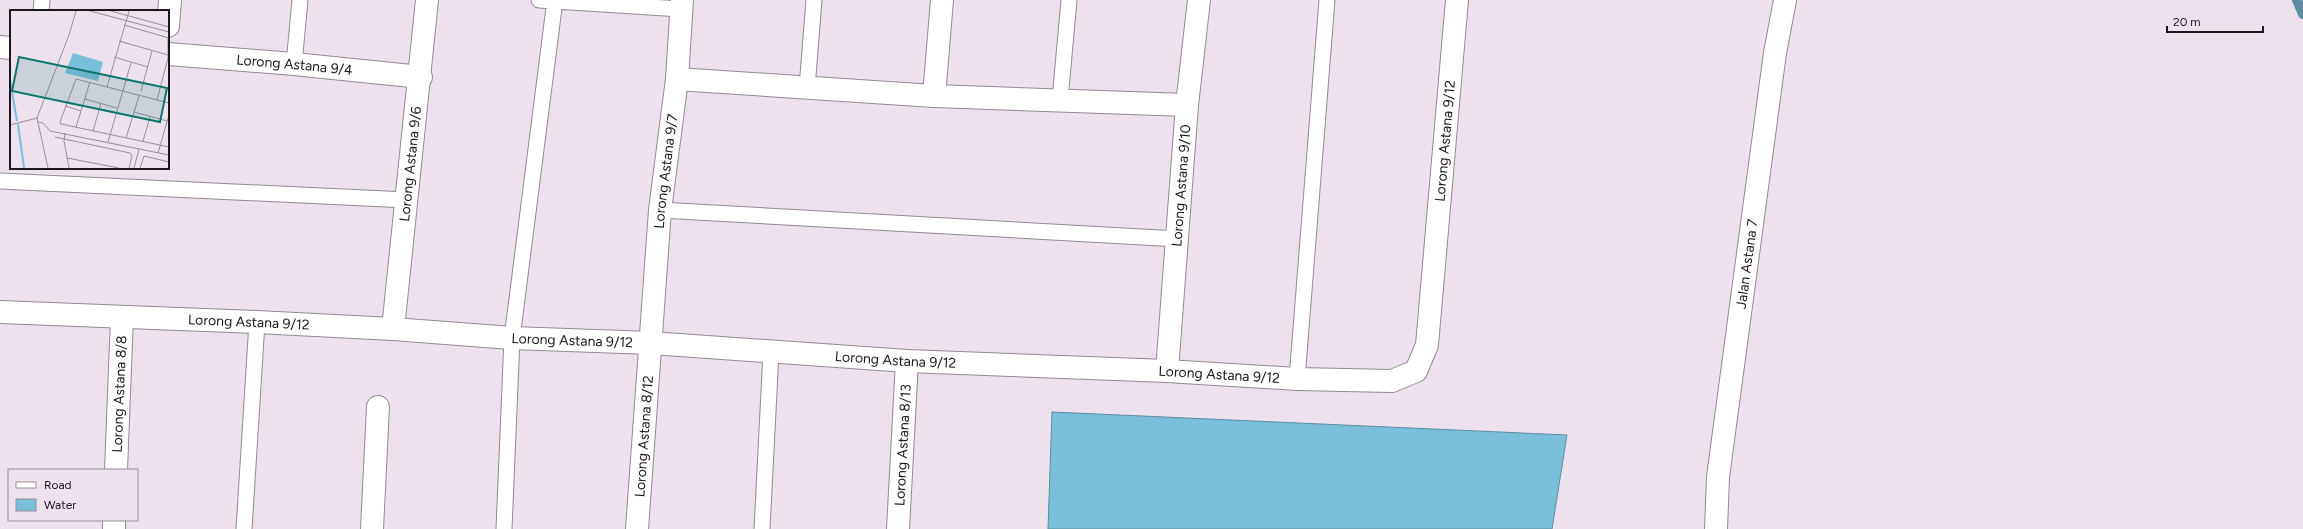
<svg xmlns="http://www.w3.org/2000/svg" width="2303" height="529" font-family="Figtree,sans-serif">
  <rect width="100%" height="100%" fill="#ece1ec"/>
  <!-- water -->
  <path fill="#7abfda" stroke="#5e8da1" d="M1052,412L1567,435L1552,529H1048Z"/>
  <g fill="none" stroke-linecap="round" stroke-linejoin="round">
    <!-- stream -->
    <path stroke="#5e8da1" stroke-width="10" d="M2297,0L2303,14"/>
    <!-- service casing -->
    <g stroke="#938993" stroke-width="17">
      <path id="service" d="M539,0L681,9
        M41,11L42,0
        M294,64L300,0
        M807,88L814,0
        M1060,100L1069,0
        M0,181L407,200
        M660,210L1178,239
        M1297,379L1327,0
        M244,529L257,322
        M504,529L512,338L555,0
        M762,529L771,352"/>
    </g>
    <!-- minor casing -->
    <g stroke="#938993" stroke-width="24">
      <g id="minor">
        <path d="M168,26L170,0"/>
        <path d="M0,47L11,48"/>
        <path id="s1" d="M168,54L294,64L421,77"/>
        <path d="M677,79L934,96L1187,105"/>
        <path d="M934,96L942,0"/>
        <path id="s2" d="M0,312L257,322L393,329L512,338L651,343L907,361L1167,371L1297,379L1392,381L1416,371L1427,345L1457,0"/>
        <path id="s3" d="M393,329L427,0"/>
        <path id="s4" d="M1167,371L1187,105L1199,0"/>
        <path id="s5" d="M116,470L122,317"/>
        <path d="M114,529V520"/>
        <path d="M372,529L378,407"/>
        <path id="s6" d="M637,529L660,210L677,79L682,0"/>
        <path id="s7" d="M898,529L907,361"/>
        <path id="s8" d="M1716,529L1718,477L1775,53L1785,0"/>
      </g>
    </g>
    <!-- service -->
    <use href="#service" stroke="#fff" stroke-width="15"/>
    <!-- minor -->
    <use href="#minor" stroke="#fff" stroke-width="22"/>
  </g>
  <g text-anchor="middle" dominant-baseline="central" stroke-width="3" stroke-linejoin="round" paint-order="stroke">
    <!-- street labels -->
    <g font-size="14" fill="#1b171b" stroke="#ece1ec">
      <text stroke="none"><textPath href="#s1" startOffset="127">Lorong Astana 9/4</textPath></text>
      <text stroke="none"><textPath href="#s2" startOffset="1653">Lorong Astana 9/12</textPath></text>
      <text stroke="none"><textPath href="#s3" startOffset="166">Lorong Astana 9/6</textPath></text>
      <text stroke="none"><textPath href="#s6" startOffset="359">Lorong Astana 9/7</textPath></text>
      <text stroke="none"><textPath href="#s4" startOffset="186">Lorong Astana 9/10</textPath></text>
      <text stroke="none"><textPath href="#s8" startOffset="267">Jalan Astana 7</textPath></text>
      <text stroke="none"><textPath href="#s2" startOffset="249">Lorong Astana 9/12</textPath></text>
      <text stroke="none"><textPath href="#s2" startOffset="573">Lorong Astana 9/12</textPath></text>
      <text stroke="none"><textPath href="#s2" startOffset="897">Lorong Astana 9/12</textPath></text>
      <text stroke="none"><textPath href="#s2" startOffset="1221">Lorong Astana 9/12</textPath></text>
      <text stroke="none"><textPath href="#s5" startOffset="76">Lorong Astana 8/8</textPath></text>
      <text stroke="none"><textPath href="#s6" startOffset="93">Lorong Astana 8/12</textPath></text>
      <text stroke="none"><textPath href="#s7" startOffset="84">Lorong Astana 8/13</textPath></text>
    </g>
  </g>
  <!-- overview -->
  <g transform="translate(10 10)">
    <rect width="159" height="159" fill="#ece1ec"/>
    <path d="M63,43L93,52L88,71L55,63Z" fill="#7abfda"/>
    <path fill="none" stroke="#7abfda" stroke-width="2" d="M0,70L7,111M8,114L14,158"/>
    <path fill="none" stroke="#989098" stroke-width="1" d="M80,1L159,22M101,1L159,17M114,15L159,28M109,31L158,45M104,47L138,57M97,77L119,1M131,81L142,41M75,89L107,98M147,90L158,48V28M159,93L66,69L50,112L51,114L159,137M55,96L71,101M124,102L157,111M28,112L33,113L40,121L159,145M0,115L27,108M66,117L80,72M83,121L91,93M55,123L54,131L59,158M45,127L120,143L122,146L119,158M116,128L129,86M133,131L140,107M98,132L121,53M148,143L159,105M57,148L109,158M38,158L27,108L59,25L66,1M124,158L129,139M130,158L134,146L159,152"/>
    <path fill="#0f766e" fill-opacity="0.15" stroke="#0f766e" stroke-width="2" d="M9,47L157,78L150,112L2,81Z"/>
    <rect width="159" height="159" fill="none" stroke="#1b171b" stroke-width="2"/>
  </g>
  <!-- legend -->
  <rect x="8" y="469" width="130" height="52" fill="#ece1ec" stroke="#989098"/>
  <rect x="16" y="482" width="20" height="6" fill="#ffffff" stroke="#989098"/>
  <text x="44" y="489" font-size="12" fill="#1b171b">Road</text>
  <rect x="16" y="499" width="20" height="12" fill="#7abfda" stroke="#989098"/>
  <text x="44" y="509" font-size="12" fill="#1b171b">Water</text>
  <!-- scale -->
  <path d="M2167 26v6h96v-6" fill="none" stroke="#1b171b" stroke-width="2"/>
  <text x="2173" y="26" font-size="12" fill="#1b171b" stroke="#ece1ec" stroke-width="3" paint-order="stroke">20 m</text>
</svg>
